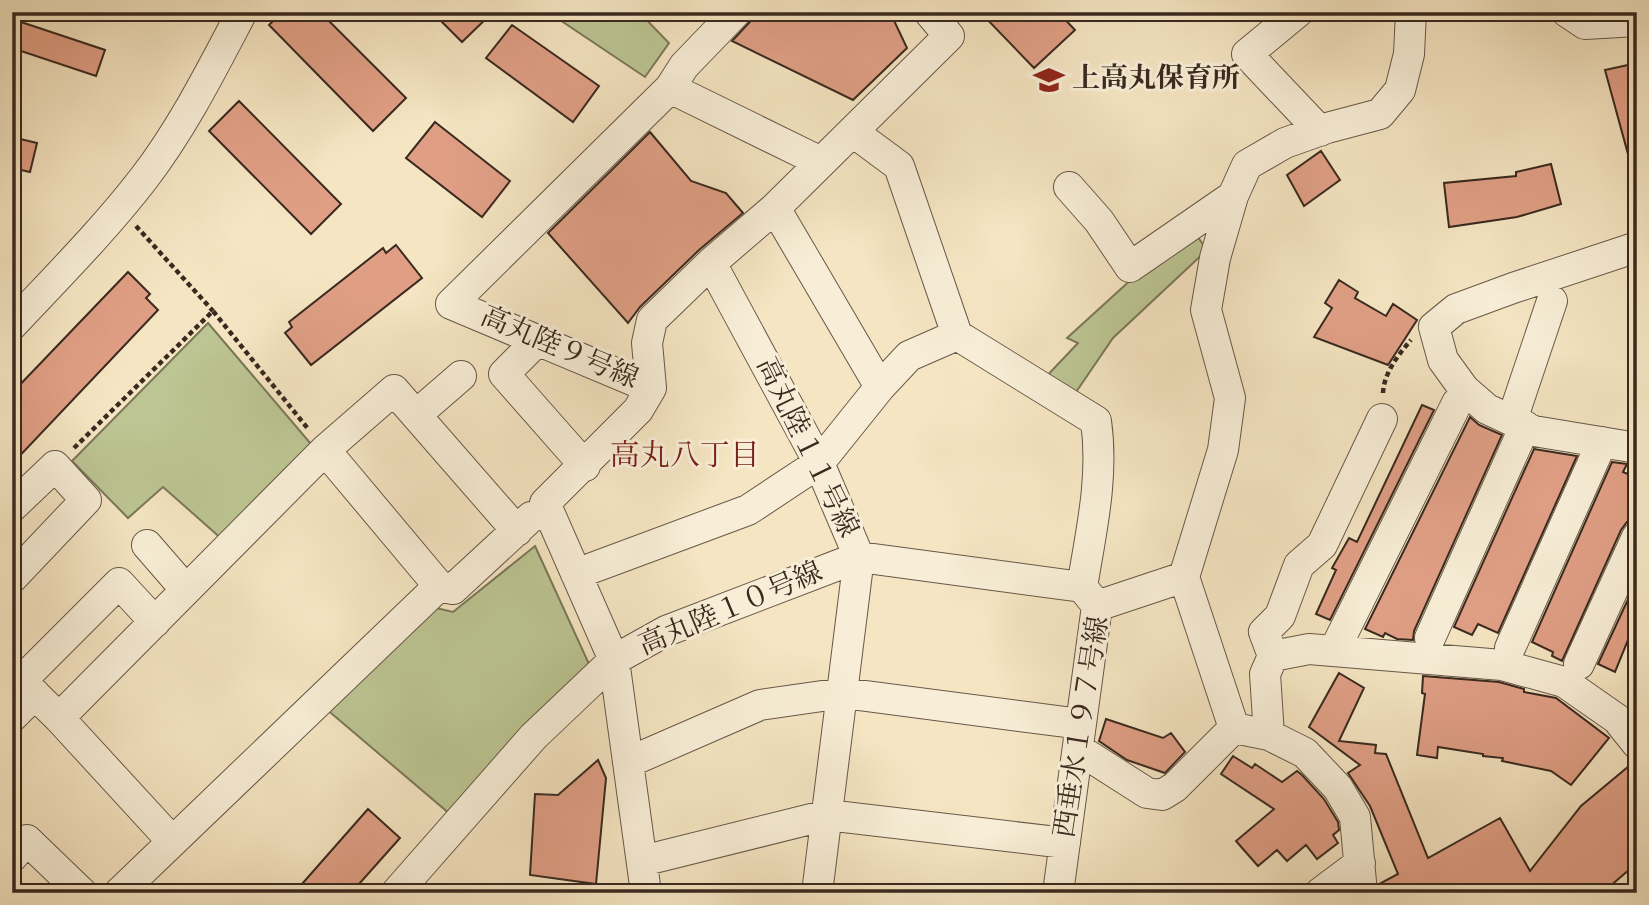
<svg xmlns="http://www.w3.org/2000/svg" width="1649" height="905" font-family="'Sorts Mill Goudy','Noto Serif JP',serif">
  <rect width="100%" height="100%" fill="#f5e5c2"/>
  <filter id="stains"><feTurbulence type="fractalNoise" baseFrequency=".00286" numOctaves="4"/><feColorMatrix values="0 0 0 0 .2 0 0 0 0 .09 0 0 0 0 .02 0 0 0 .5 -.17"/></filter>
  <radialGradient id="worn" r=".72"><stop offset=".6" stop-color="#630" stop-opacity="0"/><stop offset="1" stop-color="#630" stop-opacity=".3"/></radialGradient>
  <!-- green -->
  <path fill="#bcc593" stroke="#7a7759" stroke-width="2" d="M548,12H639L669,43L645,77Z
    M1190,226L1207,250L1113,338L1072,398L1042,381L1078,343L1067,338Z
    M208,323L311,444L223,540L163,487L128,518L72,461Z
    M535,546L589,664L450,814L325,708L428,606L453,612Z"/>
  <!-- building -->
  <path fill="#e09f85" stroke="#39291f" stroke-width="2" d="M282,12H320L406,98L373,131L269,25Z
    M432,12H493L462,42Z
    M759,12H890L907,48L853,100L732,41Z
    M980,12H1058L1075,30L1034,68Z
    M12,19L105,50L96,76L12,48Z
    M512,25L599,86L573,122L486,58Z
    M1637,63V164L1631,165L1605,70Z
    M239,101L341,204L311,234L209,131Z
    M435,122L510,181L482,217L406,158Z
    M650,132L691,181L726,193L743,213L699,250L640,307L628,323L548,233Z
    M12,137L37,143L30,172L12,168Z
    M1321,151L1340,180L1304,206L1287,175Z
    M1551,164L1561,204L1517,217L1449,227L1444,183L1516,176V172Z
    M396,245L422,278L311,365L285,333L292,327L289,322L383,248L386,253Z
    M128,272L150,294L146,298L158,310L12,464V393Z
    M1339,280L1358,292L1355,298L1386,316L1393,304L1417,320L1388,365L1314,337L1332,308L1325,303Z
    M1422,405L1434,410L1330,620L1316,614L1336,570L1332,568L1349,538L1357,542Z
    M1470,417L1479,425L1502,435L1414,631L1413,640L1397,639L1385,633L1383,637L1365,629Z
    M1534,449L1577,456L1498,633L1478,624L1472,635L1454,627Z
    M1612,462L1627,464L1623,472L1637,478V520L1627,522L1621,530L1562,661L1552,656L1553,652L1532,642Z
    M1637,580V618L1615,672L1598,664Z
    M1339,673L1364,688L1339,741L1376,745L1375,753L1386,754L1428,858L1500,818L1530,871L1581,806L1635,761H1637V863L1602,893H1379V884L1398,874L1370,806L1348,773L1360,765L1309,727Z
    M1423,676L1499,682L1524,689V692L1556,698L1609,738L1571,785L1551,771L1502,761L1503,758L1483,756V754L1438,747L1437,758L1417,755L1425,694L1422,693Z
    M1106,719L1163,738L1171,733L1185,752L1165,773L1127,760L1099,741Z
    M1233,756L1252,768L1255,764L1282,782L1297,771L1302,775L1324,799L1338,822L1339,830L1333,835L1338,843L1317,859L1306,845L1287,861L1277,850L1258,866L1236,841L1274,809L1221,774Z
    M598,760L606,778L596,884L530,875L535,794L558,795Z
    M368,809L400,838L351,893H294Z"/>
  <g fill="none" stroke-linecap="round" stroke-linejoin="round">
    <!-- minor casing -->
    <g stroke="#685848" stroke-width="32">
      <path id="minor" d="M736,12L684,66L670,88L451,304L651,388L647,343L652,320L711,263L775,208L949,36L929,12
        M1298,12L1247,54L1320,131
        M1567,12L1585,24L1637,21
        M670,88L821,162
        M853,132L899,166L957,335
        M1069,187L1099,221L1130,267L1233,196
        M775,208L880,387
        M1637,247L1513,288L1456,309L1434,327L1443,360L1464,389L1487,409L1534,431L1637,448
        M711,263L819,463L859,557L817,893
        M12,325C57,277 104,230 144,178C183,127 212,69 242,12
        M957,335L1096,421C1104,477 1091,532 1082,587L1095,603
        M538,340L504,374L585,466
        M416,415L461,376
        M1512,420L1552,301
        M325,450L439,586L453,589L531,517
        M12,507L55,466L86,500L12,578
        M147,545L186,590
        M576,574L748,510L819,463L880,387L909,356L957,335
        M1430,638L1525,426
        M1510,648L1602,442
        M1334,651L1457,403
        M1273,656L1264,632L1280,616L1299,565L1322,545L1382,419
        M1579,664L1637,537
        M12,672L59,718L172,841
        M21,681L119,583L155,622
        M12,717L35,694
        M59,718L325,450L394,390L517,531
        M1269,735L1265,674L1273,656L1309,649L1502,665L1564,682L1617,719L1637,744
        M1078,749L1147,793L1162,795L1175,787L1234,728
        M629,762L760,705L843,693L1081,724
        M12,857L27,840L82,893
        M642,861L827,815L1065,843
        M119,893L439,586
        M396,893L534,736L614,660L666,631L859,557L1082,587
        M646,893L614,660L545,503L638,410L651,388
        M1058,893L1097,606L1184,577
        M1320,893L1360,863
        M1362,893L1355,817L1338,788L1305,753L1269,735L1234,728L1184,577L1223,450L1230,398L1206,310L1215,258L1233,196L1247,165L1285,143L1327,128L1380,114L1400,90L1409,54L1411,12"/>
    </g>
    <!-- path -->
    <path stroke="#39291f" stroke-width="4.5" stroke-dasharray="5 3.5" stroke-linecap="butt" d="M136,226L213,311
      M1383,393C1384,373 1398,355 1411,340
      M74,448L213,311L309,430"/>
    <!-- minor -->
    <use href="#minor" stroke="#f8eed7" stroke-width="30"/>
  </g>
  <!-- icons -->
  <defs>
    <g id="school-bare" transform="scale(2.415)"><path d="M0-5L7-2L0 1L-7-2ZM-4 1L0 2.5L4 1V4Q0 6-4 4Z" fill="#8f2418" stroke="#f8eed7" stroke-width="2.5" paint-order="stroke"/></g>
  </defs>
  <g fill-rule="evenodd">
    <use href="#school-bare" x="1049" y="80"/>
  </g>
  <g text-anchor="middle" dominant-baseline="central" stroke-width="6" stroke-linejoin="round" paint-order="stroke">
    <!-- poi labels -->
    <g font-size="28" font-weight="bold" fill="#39291f" stroke="#f8eed7" text-anchor="start">
      <text x="1072" y="80">上高丸保育所</text>
    </g>
    <!-- street labels -->
    <g font-size="28" fill="#39291f" stroke="#f8eed7">
      <text transform="translate(559 349) rotate(23)">高丸陸９号線</text>
      <text transform="translate(806 448) rotate(64)">高丸陸１１号線</text>
      <text transform="translate(731 610) rotate(-23)">高丸陸１０号線</text>
      <text transform="translate(1083 727) rotate(-81)">西垂水１９７号線</text>
    </g>
    <!-- neighbourhood labels -->
    <g font-size="30" fill="#7a1f14" stroke="#f8eed7">
      <text x="685" y="457">高丸八丁目</text>
    </g>
  </g>
  <!-- margin -->
  <rect width="1649" height="905" fill="none" stroke="#f5e5c2" stroke-width="42"/>
  <rect x="14" y="14" width="1621" height="877" fill="none" stroke="#39291f" stroke-width="3.5"/>
  <rect x="21" y="21" width="1607" height="863" fill="none" stroke="#39291f" stroke-width="2"/>
  <rect width="100%" height="100%" filter="url(#stains)"/>
  <rect width="100%" height="100%" fill="url(#worn)"/>
</svg>
